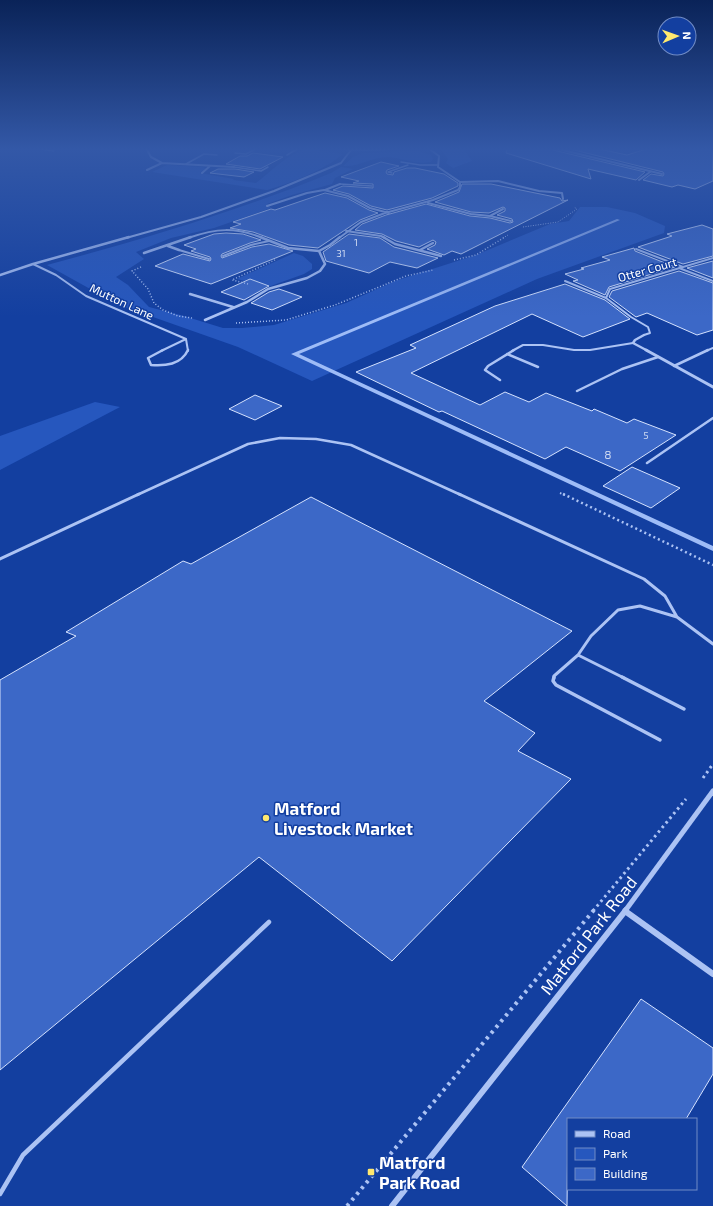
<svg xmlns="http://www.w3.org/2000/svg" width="713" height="1206" font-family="'Exo 2',sans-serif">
  <rect width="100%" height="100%" fill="#133fa0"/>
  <!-- green -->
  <path fill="#2657be" d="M447,148H463L472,161L453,168L446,163L448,159L441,150Z
    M310,149L343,154C326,169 289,184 267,190L152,172L167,165L202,167L206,168L200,173L234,179L233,180L256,183C272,171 290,151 310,149Z
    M418,151L431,155L433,159L431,162C416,165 403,158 388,157C372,157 359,167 343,166L353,157L363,153Z
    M341,167L353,169L335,178L332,184L292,195L267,204L271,208L214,228L171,238L136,252L144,259L116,277L128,285L149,307L184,316L223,328H242L274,325L346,303L395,281L476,255L550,224L569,221L580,207H607L635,213L665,226L664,233L537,279L312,381L238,347L119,305L47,265C144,239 238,211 331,173Z
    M294,253L303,256L312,264V269L304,274L268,287L237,279Z
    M95,402L120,407L0,470V436Z"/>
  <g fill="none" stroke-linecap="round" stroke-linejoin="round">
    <!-- stream -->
    <path fill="#9ebcf7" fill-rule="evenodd" d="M617,219L620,220L299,354L713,546V551L291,354Z"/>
  </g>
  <!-- building -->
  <path fill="#3c68c7" stroke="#d5e2fe" d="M507,148H552L553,150L645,172L636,180L588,169L591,179L506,153Z
    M566,148H595L627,155L650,148H713V181L695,189L678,185L672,187L643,180L651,174L663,176L664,174L663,172Z
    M253,153L283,157L260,169L226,164L240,156H247Z
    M381,162L399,166L387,170L386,172L387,174L393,175L394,172L407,168H415L444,174L458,183V186L432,198L387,210L371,206L349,194L333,190L343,186L373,188V184L353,183L359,181L341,177Z
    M218,169H235L254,172L244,177L210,173Z
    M462,184H491L560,198L562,201L568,200L461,254L452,251L444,255L427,249L435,245L436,242L433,240L419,247L396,241L382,234L355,230L362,224L386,215L426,204L470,216L490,218L510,223L513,222L512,219L497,215L505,211V208L503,207L489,213L471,212L435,202L459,192Z
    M325,193L347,198L369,210L378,213L360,220L318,248L289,245L253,232L230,228L241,224L233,222L271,209L275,210Z
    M702,225L713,229V256L683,264L638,247L672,236L667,234Z
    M226,233L243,234L261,240L250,243L222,254L221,256L222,258L252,247L269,244L293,251L211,284L155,266L183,254L210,261L211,259L210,257L191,251L196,249L184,245L214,234Z
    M349,234L380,238L394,247L438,258L417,268L390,262L369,273L326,261L323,252Z
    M634,248L635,251L675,267L609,287L605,295L573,281L578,280L565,274L584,269L581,268L610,260L602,257Z
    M713,261V278L687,268Z
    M679,271L713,283V330L697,335L647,313L636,317L609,297L612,291Z
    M250,279L269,286L244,300L221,292Z
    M565,284L605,300L630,319L583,337L532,314L411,373L480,405L505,392L529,402L546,393L592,411L594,409L627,423L634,419L676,435L620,471L566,447L545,459L442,411L439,412L356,372L416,348L410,345L495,306Z
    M279,289L302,297L272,310L251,303L269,292Z
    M255,395L282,406L255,420L229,409Z
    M632,467L680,488L651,508L603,486Z
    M311,497L572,631L484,701L535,733L518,751L571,779L392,961L259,857L0,1070V680L76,636L66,632L183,561L191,564Z
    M641,999L713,1048V1074L686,1119H568L567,1206L522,1167Z"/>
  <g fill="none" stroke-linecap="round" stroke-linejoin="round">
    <!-- path-far5 -->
    <path stroke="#acc3f4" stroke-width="1" stroke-dasharray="1 1.5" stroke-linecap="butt" d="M523,227L558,222L577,209L574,207
      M503,238L508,235"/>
    <!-- path-far4 -->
    <path stroke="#acc3f4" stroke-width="1.5" stroke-dasharray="1 2" stroke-linecap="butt" d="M454,260L476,255L505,237
      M141,267L132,271L148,289L154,303L163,310L178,316L192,318
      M248,284L232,280L277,259
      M236,323L286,320L335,305L406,276L433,270"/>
    <!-- path-far3 -->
    <path stroke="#acc3f4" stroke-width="2" stroke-dasharray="1.5 2.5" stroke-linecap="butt" d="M560,493L565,495"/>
    <!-- path-far2 -->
    <path stroke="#acc3f4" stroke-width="2.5" stroke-dasharray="2 3" stroke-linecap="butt" d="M563,494L713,565"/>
    <!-- path-far1 -->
    <path stroke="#acc3f4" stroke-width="3" stroke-dasharray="2.5 3.5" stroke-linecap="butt" d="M703,778L713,764
      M593,911L686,799"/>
    <!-- path -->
    <path stroke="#acc3f4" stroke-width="4" stroke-dasharray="3 4.5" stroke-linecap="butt" d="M347,1206L594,910"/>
    <!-- service-far5 -->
    <path stroke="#acc3f4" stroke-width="1.5" d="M35,148L54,151
      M235,153L246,154L258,148
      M287,155L299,148
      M401,162L420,165H437
      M186,164L204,154L217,155
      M234,167L261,171L268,167
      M392,173L388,172L408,165
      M340,184L372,186"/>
    <!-- service-far4 -->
    <path stroke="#acc3f4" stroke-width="2" d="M636,249L683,267
      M179,250L209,259
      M223,256L251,245L269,241
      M33,264L56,275L86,296L186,339
      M679,268L713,281
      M565,281L606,298
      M644,335L650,333L648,327L631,317L606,298L610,289L713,258
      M186,339L188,351
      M161,351L186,339
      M512,351L523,345H543L574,350H590L633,343
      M706,351L713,348"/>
    <!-- service-far3 -->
    <path stroke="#acc3f4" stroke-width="2.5" d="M163,350L148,358L151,365C165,366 181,365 188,350
      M507,354L538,367
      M674,366L708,350
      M500,380L485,370L488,366L514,350
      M577,391L622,369L658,357
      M647,463L713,418
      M137,495L248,444L280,438L316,439L351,445L461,495"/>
    <!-- service-far2 -->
    <path stroke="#acc3f4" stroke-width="3" d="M459,494L644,579L665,596L677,617
      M0,559L139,494
      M554,678V676L578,655
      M624,678L578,655L591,636L618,610L640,606L677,617L713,644"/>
    <!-- service-far1 -->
    <path stroke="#acc3f4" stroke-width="3.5" d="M554,677L553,681L556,685L660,740
      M622,677L684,709"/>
    <!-- service -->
    <path stroke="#acc3f4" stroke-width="4.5" d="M0,1194L23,1155L269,922"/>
    <!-- minor-far4 -->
    <path stroke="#acc3f4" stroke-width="2" d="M146,148L151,157L162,163L147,170
      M321,148L365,150L412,148
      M554,148L662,174
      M162,163L234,167
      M202,173L210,166
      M639,180L650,172
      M460,182L498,181L539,191L562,193L563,199
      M325,190L340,184
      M428,203L471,214L490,216L511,221
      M267,206L307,193L324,190L348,196L370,208L389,213
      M490,216L503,209
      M346,231L381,236L385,238
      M126,238L201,217L274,191L341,163L351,150
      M188,238C217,228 234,227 263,238
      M339,238L361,222L385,213L433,200L458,190L460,187V182L438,167L439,156L428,148"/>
    <!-- minor-far3 -->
    <path stroke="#acc3f4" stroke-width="2.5" d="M260,237L288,248L319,251
      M383,237L395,244L441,256
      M168,246L179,250
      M420,250L433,243
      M144,253L191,237
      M0,275L33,264L129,237
      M190,294L233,307
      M205,320L247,302L268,289L307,278L320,271L325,264L319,251L330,245L340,237
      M644,335L635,340L633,343L648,351"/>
    <!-- minor-far2 -->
    <path stroke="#acc3f4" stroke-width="3" d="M646,350L713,387"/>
    <!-- minor-far1 -->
    <path stroke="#acc3f4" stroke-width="5" d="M625,911L713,791"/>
    <!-- minor -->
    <path stroke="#acc3f4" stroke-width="6" d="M625,911L713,974
      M392,1206L626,910"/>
  </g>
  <!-- sky -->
  <linearGradient id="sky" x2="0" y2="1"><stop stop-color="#0a2358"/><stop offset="0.47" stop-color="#3358a7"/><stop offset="1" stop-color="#3358a7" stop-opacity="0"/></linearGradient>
  <rect width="713" height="317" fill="url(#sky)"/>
  <!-- markers -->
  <g fill="#ffe86f" stroke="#133fa0" stroke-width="1.5">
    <circle cx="266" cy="818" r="4"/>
    <rect x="367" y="1168" width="8" height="8" rx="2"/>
  </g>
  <g text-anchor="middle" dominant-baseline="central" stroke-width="3" stroke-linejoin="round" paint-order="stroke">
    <!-- far-number labels -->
    <g font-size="10" fill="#ced9f1">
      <text x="356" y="242">1</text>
      <text x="341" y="253">31</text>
      <text x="646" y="435">5</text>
    </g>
    <!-- far-street labels -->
    <g font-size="12" fill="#fff" stroke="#133fa0">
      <text transform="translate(647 269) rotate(-16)">Otter Court</text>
      <text transform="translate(122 301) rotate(25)">Mutton Lane</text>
    </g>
    <!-- number labels -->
    <g font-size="12" fill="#ced9f1">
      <text x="608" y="454">8</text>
    </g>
    <!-- near-poi labels -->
    <g font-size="17" font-weight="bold" fill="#fff" stroke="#133fa0" text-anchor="start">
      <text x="274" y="808">Matford<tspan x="274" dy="20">Livestock Market</tspan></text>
      <text x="379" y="1162">Matford<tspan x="379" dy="20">Park Road</tspan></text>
    </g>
    <!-- near-street labels -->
    <g font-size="17" fill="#fff" stroke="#133fa0">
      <text transform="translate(588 935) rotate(-52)">Matford Park Road</text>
    </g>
  </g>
  <!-- legend -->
  <rect x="567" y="1118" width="130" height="72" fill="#133fa0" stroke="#718cc6"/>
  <rect x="575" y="1131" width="20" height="6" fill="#acc3f4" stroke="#718cc6"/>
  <text x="603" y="1138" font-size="12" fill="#ffffff">Road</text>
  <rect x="575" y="1148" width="20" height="12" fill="#2657be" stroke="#718cc6"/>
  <text x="603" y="1158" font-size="12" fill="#ffffff">Park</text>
  <rect x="575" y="1168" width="20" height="12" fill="#3c68c7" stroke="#718cc6"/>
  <text x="603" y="1178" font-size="12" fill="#ffffff">Building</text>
  <!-- north arrow -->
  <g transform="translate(677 36) rotate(88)"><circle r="19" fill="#133fa0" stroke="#718cc6"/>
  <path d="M0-3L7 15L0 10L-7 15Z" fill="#ffe86f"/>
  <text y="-6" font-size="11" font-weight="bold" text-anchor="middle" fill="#ffffff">N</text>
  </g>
</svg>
